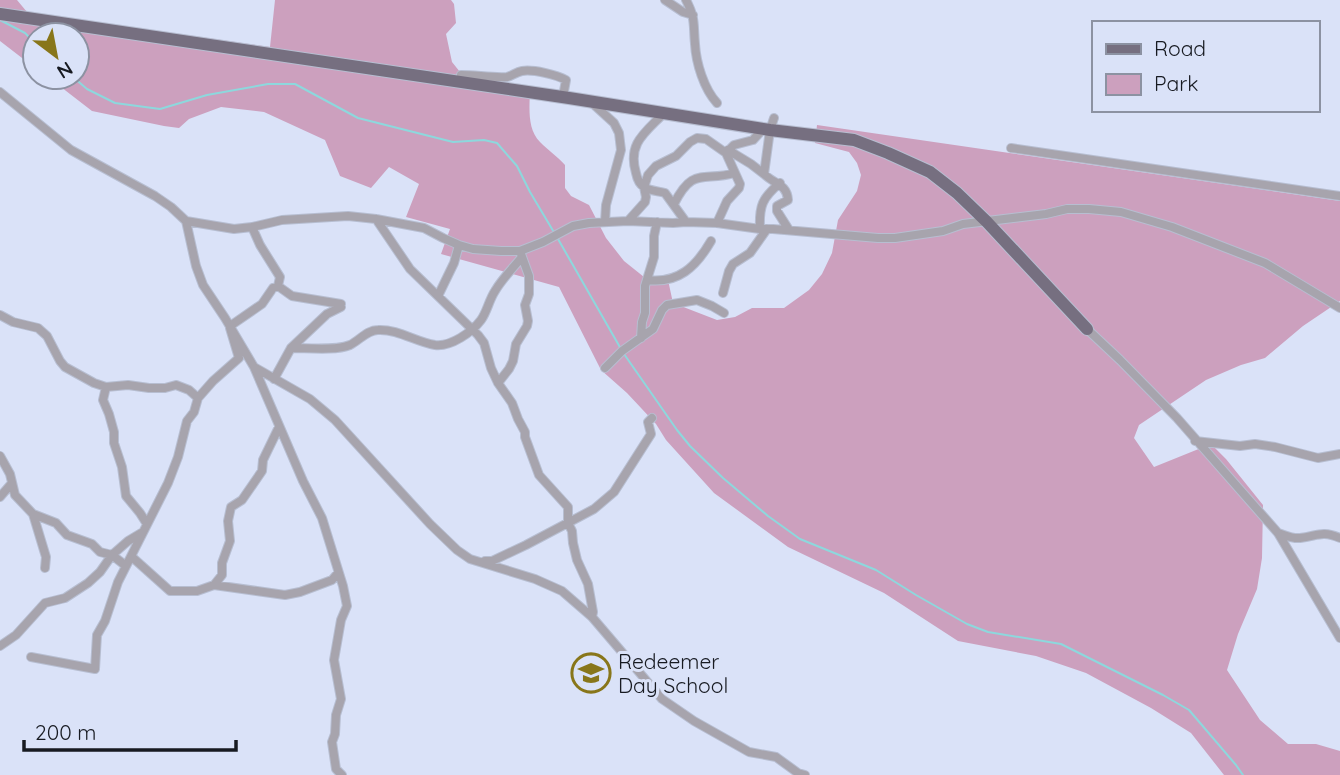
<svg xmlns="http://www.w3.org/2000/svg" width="1340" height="775" font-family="Quicksand,sans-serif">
  <rect width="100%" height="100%" fill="#dae2f8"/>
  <!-- green -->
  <path fill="#cca0be" d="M0,0H17L27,12L270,47L275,0H451L454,4L456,23L446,34L452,62L464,77L530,87C530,104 526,128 540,142C548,150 557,156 565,165V188L571,196L589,205L606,238L624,261L644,277L653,276L668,280L673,303L717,320L735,317L752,308H784L809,290L822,274L832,253L838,220L857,191L861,175L857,163L849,152L815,143L817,125L1340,201V301L1303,326L1265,358L1241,365L1206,380L1139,425L1134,438L1154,467L1211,444L1226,459L1263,505L1262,558L1257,589L1238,634L1227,670L1260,720L1288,744H1316L1340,751V775H1224L1191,733L1151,708L1086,673L1036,656L958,641L884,593L788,547L714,493L666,440L656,424L627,393L601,370L559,287L441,254L450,229L406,217L419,184L389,167L371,188L340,176L325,140L264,112L221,107L189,119L179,128L164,126L92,111L48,77H77V35H35V68L0,41Z"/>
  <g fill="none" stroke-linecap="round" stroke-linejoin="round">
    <!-- stream -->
    <path stroke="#8dd8dd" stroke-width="2" d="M0,20L25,33L35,43
      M73,77L87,89L115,103L160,109L207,95L268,84H295L358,118L453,142L484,140L497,143L517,166L530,192L555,234
      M558,239L621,349
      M624,354L677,430L690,446L723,478L768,516L800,539L876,570L916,595L967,624L988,632L1061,644L1163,695L1189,710L1236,765L1243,775"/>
    <!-- street casing -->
    <g stroke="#b7bed1" stroke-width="10">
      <path id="street" d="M665,0L683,12L693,15
        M686,0C696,19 693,24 695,44C696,63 704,89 717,103
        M461,75C476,75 492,78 507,77C512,76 516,72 522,71C533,69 557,75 566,80L564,91
        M0,92L71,150L155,196L171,207L186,221L196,266L203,285L225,318L254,367L310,399L335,420L430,524L457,550L470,559L535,579L562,591L592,617L662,699L694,721L749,752L776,757L798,773L805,775
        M591,102L614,123L619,133L621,150L606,205L605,222
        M664,113C646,132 627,143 636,173C637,178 639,184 644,187C649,191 659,191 665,193L686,222
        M774,118L770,130L764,174C774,184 787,184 788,200L777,206V211L789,230
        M1011,148L1340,196
        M728,150L751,164L764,174
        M674,204C693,166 703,182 735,173
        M376,219L410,269L478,335L484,343L491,368L498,383L512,403L518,419L525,432V437L539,475L568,507V523L572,531L573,543L577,560L588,584L593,612L592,617
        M186,221L234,229L252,227L282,220L348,216L376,219L424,228L443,238L459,245L473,249L501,251H520L543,242L573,226L589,223L628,221L673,223L686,222L717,223L760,229H773L878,238H895L943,231L963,224L1046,214L1067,209H1089L1121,212L1172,227L1265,263L1340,308
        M628,221L645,202L646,197L644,187L648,175L656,166L676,156L690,142L697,138L706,139L726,153
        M717,223L727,201L739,188L740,184L726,153L734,145L753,140L764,128
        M252,227L260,245L280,277L278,286
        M760,229C759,206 762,198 780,183
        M647,280C678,284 696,267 711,241
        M723,293L729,271L733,264L750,253L767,229
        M438,296L454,263L459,245
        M0,315L13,322L38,328L47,336L60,361L65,367L94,383L106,387L128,385L149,388H165L176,385L189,390L198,398
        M1087,329L1120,360L1177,418L1278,533L1340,638
        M641,338L642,322L645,313V286L654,257V236L657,222
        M291,348C308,348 335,351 350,345C360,340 367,330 378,330C398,329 416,342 435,345C451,347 472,332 481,320C487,312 489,300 495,291C502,279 513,268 522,257
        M254,367L303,481L322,518L343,586L347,606L341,620L334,660L341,699L336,715L335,734L332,742L336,769L342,775
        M605,368L622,351L653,329L662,310L667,305L697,300L712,306L724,313
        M274,379L291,348L327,314L341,307
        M498,383L509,369L513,361L516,344L527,326L528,321L525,305L529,294V276L521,254
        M106,387L103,400L109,414L114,432V443L122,467L126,496L140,513L147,524
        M1195,441L1240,446L1255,444L1275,447L1318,458L1340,454
        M0,456L10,474L15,495L33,514L46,557L45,568
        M0,497L12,483
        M33,514L56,523L67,535L92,544L100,552L112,555L126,566
        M1278,533C1285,535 1292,539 1300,538C1318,536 1321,530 1340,538
        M132,557L170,591H197L214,585L285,595L300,592L332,580L338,573
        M485,561H492L526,545L594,509L614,492L651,434L648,422L652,418
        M214,585L222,575V563L230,541L228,521L231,507L242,500L262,471L263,460L279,427
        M0,646L16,635L45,603L65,598L88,583L100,572L112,555L128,541L143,532
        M31,657L95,669L97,635L105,621L118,582L168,483L178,457L187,421L194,412L198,398L213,381L239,358L230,328L233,324L262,304L273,288L278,286L292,296L341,304"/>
    </g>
    <!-- primary casing -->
    <g stroke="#b7bed1" stroke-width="14">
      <path id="primary" d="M0,14L569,98L770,130L854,140L888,153L930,172L957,193L986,221L1087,329"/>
    </g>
    <!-- street -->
    <use href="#street" stroke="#a7a4ad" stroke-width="8"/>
    <!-- primary -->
    <use href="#primary" stroke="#766f80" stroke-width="12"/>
  </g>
  <!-- icons -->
  <defs>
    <g id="school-ring" transform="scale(2.0125)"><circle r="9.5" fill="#dae2f8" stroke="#88761a" stroke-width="1.5"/><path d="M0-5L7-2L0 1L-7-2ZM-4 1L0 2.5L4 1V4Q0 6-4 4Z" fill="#88761a"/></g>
  </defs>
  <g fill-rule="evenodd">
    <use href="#school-ring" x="591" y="673"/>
  </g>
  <g text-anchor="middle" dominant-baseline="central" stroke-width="6" stroke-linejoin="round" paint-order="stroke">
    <!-- poi labels -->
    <g font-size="21" fill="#171a21" stroke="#dae2f8" text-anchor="start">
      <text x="618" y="661">Redeemer<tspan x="618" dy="24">Day School</tspan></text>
    </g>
  </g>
  <!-- legend -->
  <rect x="1092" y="21" width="228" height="91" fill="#dae2f8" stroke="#8c92a2" stroke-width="2"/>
  <rect x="1106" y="44" width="35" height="10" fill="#766f80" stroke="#8c92a2" stroke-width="2"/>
  <text x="1154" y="56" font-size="21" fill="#171a21">Road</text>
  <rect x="1106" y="74" width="35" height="21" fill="#cca0be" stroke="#8c92a2" stroke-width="2"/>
  <text x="1154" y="91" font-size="21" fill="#171a21">Park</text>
  <!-- north arrow -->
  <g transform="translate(56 56) rotate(148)"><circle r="33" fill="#dae2f8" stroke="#8c92a2" stroke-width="2"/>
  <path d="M0-5L12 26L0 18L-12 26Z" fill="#88761a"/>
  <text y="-10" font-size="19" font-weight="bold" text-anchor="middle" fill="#171a21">N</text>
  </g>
  <!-- scale -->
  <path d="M24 740v10h212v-10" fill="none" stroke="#171a21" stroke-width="3.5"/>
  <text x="35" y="740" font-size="21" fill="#171a21" stroke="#dae2f8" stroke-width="5" paint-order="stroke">200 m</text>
</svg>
